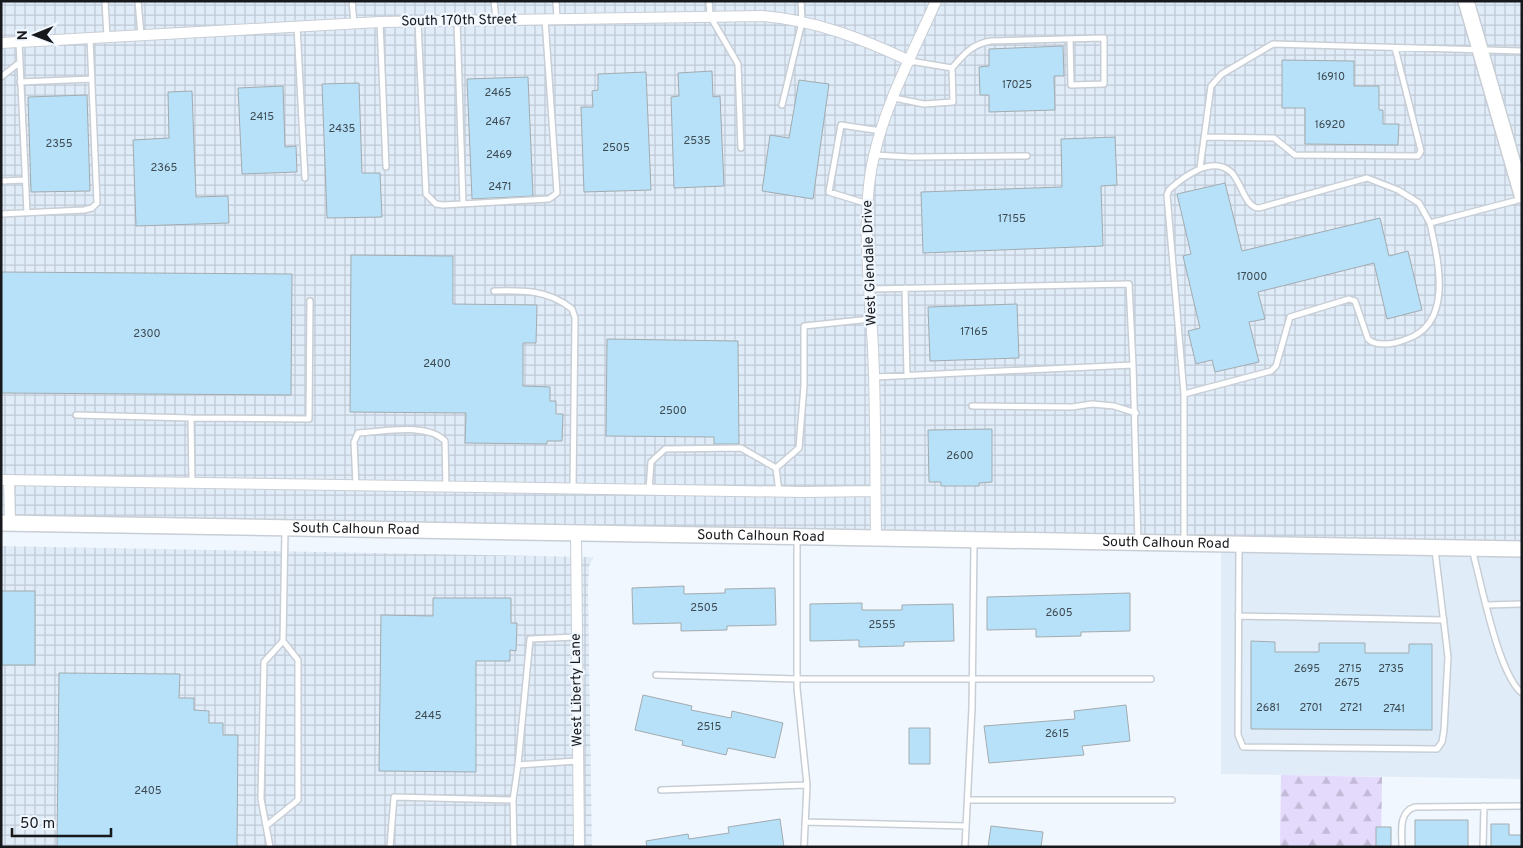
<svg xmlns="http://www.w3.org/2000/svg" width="1523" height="848" font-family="Overpass,sans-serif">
  <defs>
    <pattern id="industrial-grid" width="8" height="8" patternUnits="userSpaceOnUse" patternTransform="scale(1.25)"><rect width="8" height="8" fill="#e1ecf9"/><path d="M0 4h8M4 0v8" fill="none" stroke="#c0cad5"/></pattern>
    <pattern id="forest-firs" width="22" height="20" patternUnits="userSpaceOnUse" patternTransform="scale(1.25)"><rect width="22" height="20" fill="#e3dafc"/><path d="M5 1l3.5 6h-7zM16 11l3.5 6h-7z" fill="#c2bad7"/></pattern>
  </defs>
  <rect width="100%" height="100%" fill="#f1f7fe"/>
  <!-- built -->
  <path fill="#e1ecf9" d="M1221,544L1522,549V779L1221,774Z"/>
  <!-- industrial -->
  <path fill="url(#industrial-grid)" d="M1,1H1522V549L1,523Z
    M1,546L594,557L589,566L588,589L592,847H1Z"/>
  <!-- forest -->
  <path fill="url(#forest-firs)" d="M1281,775L1382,777L1381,847H1280Z"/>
  <!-- building -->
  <path fill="#b6e1f8" stroke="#a2abb0" d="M1063,46L1064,76H1054L1055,110L989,112V95H980L979,67L989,66V49Z
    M1282,60L1354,61V86H1379V110H1383V124H1399L1398,145L1305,144V108H1282Z
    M712,71L713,97L720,96L724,186L674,188L671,97L679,96L678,73Z
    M646,72L651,190L584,192L581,107H593L592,91L598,90V74Z
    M528,77L533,196L472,199L467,79Z
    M799,80L829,84L813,199L762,191L770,135L789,138Z
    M359,83L362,173H380L382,217L327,218L322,84Z
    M283,86L285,147L296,146L297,172L242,174L238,88Z
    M192,91L196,197L228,196L229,223L136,226L133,140L169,138L168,92Z
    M87,95L90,191L31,192L28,97Z
    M1115,137L1117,185L1101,186L1103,246L923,253L921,192L1062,187L1061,139Z
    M1225,183L1242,251L1380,218L1389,256L1408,251L1422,310L1387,319L1374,263L1258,292L1265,319L1249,322L1259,362L1215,372L1212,360L1196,364L1188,331L1200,328L1183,256L1191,254L1177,194Z
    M351,255L453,256V304L537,305L536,343H523V386L550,387V401H556V414H563L562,441H547V444L465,443L466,413L350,412Z
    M1,272L292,274L291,395L1,393Z
    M1017,304L1019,358L930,361L928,307Z
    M607,339L738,341L739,444H714V437L606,436Z
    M992,429V482L979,483V486H941V482H929L928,430Z
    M684,586V594L725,593V589L775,588L776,625L727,626V630L681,631V623L633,624L632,588Z
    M1,591H35V665H1Z
    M1130,593V631L1081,632V636L1036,637V629L987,630V597Z
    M433,598H511V623H517L516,651L510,650V661H476V772L379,771L381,615L433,616Z
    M862,603V610H902V605L953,604L954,641L904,642V646L859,647V640L810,641V604Z
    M1251,641L1275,642V652H1319V643H1365V653H1409V644H1432V730L1251,729Z
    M59,673L180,674L179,698H194V710L209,711V723H223V735H238L237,847H57Z
    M643,695L692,706L691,710L731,718L732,711L783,723L775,758L728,748L726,755L682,745L683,741L635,730Z
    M1126,705L1130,741L1082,746L1084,755L989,763L984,726L1075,719L1074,711Z
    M909,728H930V764H909Z
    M780,819L784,847H647L646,841L688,834L689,839L729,833L728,827Z
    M1415,820H1468V847H1415Z
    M1491,824H1509V835H1522V847H1491Z
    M991,826L1043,832L1041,847H988Z
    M1376,827H1391V847H1376Z"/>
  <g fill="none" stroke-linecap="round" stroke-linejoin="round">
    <!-- lane casing -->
    <g stroke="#c8ced5" stroke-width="8">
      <path id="lane" d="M105,1L107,37
        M138,1L141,35
        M352,1L354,23
        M494,1L496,20
        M556,1L557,19
        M709,1L710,16L738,64L741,148
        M457,21L463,204
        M380,22L386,167
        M418,22L426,194L436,204L443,205L549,199L557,193L545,19
        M297,26L305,178
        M19,42L27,213
        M952,68C964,54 972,44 991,41L1104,38V84L1071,85L1070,39
        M1,77L19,63
        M20,82L92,79
        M894,98L924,104L953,102L952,68L910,61
        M782,105L802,22L801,1
        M1204,137L1274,138L1295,155L1418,156L1421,151L1395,48
        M874,155L911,157L1027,156
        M1200,168L1211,86L1222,74L1273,44L1522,51
        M1,181L25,180
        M868,204L829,192L841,125L881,131
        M1,214L84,210L92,208L97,203L90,38
        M905,288L907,375
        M870,289L1129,284L1133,365L875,377
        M494,291C523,290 549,290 572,309L575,318L573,489
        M1133,365L1138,542
        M1184,394L1271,371L1276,366L1290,317L1349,299L1355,301L1368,339L1372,342C1383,346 1397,343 1407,339C1454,323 1438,260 1430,223
        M972,406L1072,407L1092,404L1114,406L1136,413
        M76,415L191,418
        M776,468L799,448L804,386V326L871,319
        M192,483L191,418L309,419L310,301
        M356,485L354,442L358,433C383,432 426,422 445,441L446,487
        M649,490L651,462L665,449L741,448L776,468L779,492
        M797,539V688L807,785L804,847
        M1184,541V394L1167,195L1169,190C1183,177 1212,155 1231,172C1241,181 1245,208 1259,208L1367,178L1398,190L1419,203L1430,223L1522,199
        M1239,545L1238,735L1243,747L1437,749L1442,742L1444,730L1448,657L1435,550
        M1472,549C1481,582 1498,674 1522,693
        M1487,605L1522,604
        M1238,616L1444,620
        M656,675L797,679H1151
        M518,765L530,639L576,637
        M661,790L807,785
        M513,800L518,765L577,761
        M968,800H1172
        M805,822L966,826
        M266,826L298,800V660L283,641
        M270,847L261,799L264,662L283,641L285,530
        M390,847L394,797L513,800L514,847
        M965,847L972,708L974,543
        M1402,847C1402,832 1398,812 1415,807L1522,806
        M1483,847L1484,806"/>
    </g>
    <!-- street casing -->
    <g stroke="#c8ced5" stroke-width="12">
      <path id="street" d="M1,43L380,22L762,16C815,20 863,39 910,61
        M1,480L804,492L875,491
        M9,480L10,523
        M576,532L579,847
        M876,538C875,474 876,411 873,348C870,287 860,215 874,156C886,102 914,51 936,1"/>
    </g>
    <!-- secondary casing -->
    <g stroke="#c8ced5" stroke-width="18">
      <g id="secondary">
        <path d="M1466,1L1522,195"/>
        <path id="s1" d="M1,523L1522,549"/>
      </g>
    </g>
    <!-- lane -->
    <use href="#lane" stroke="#fff" stroke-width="5"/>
    <!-- street -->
    <use href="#street" stroke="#fff" stroke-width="10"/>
    <!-- secondary -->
    <use href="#secondary" stroke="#fff" stroke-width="15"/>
  </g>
  <g text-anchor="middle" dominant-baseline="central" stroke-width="4.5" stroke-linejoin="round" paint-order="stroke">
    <!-- number labels -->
    <g font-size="11" fill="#3e4a52">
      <text x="1331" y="77">16910</text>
      <text x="1017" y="85">17025</text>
      <text x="498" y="93">2465</text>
      <text x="262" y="117">2415</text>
      <text x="498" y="122">2467</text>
      <text x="1330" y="125">16920</text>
      <text x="342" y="129">2435</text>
      <text x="697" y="141">2535</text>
      <text x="59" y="144">2355</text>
      <text x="616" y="148">2505</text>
      <text x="499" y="155">2469</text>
      <text x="164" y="168">2365</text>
      <text x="500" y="187">2471</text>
      <text x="1012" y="219">17155</text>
      <text x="1252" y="277">17000</text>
      <text x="974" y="332">17165</text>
      <text x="147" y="334">2300</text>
      <text x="437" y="364">2400</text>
      <text x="673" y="411">2500</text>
      <text x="960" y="456">2600</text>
      <text x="704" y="608">2505</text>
      <text x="1059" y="613">2605</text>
      <text x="882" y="625">2555</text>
      <text x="1307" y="669">2695</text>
      <text x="1350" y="669">2715</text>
      <text x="1391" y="669">2735</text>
      <text x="1347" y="683">2675</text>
      <text x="1268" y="708">2681</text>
      <text x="1311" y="708">2701</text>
      <text x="1351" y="708">2721</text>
      <text x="1394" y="709">2741</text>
      <text x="428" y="716">2445</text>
      <text x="709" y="727">2515</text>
      <text x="1057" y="734">2615</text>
      <text x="148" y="791">2405</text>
    </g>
    <!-- street labels -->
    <g font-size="14" fill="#16181b" stroke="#f1f7fe">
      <text transform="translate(459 21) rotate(-1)">South 170th Street</text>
      <text transform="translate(870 263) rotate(-92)">West Glendale Drive</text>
      <text stroke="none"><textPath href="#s1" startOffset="355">South Calhoun Road</textPath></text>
      <text stroke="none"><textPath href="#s1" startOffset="760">South Calhoun Road</textPath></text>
      <text stroke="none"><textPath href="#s1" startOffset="1165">South Calhoun Road</textPath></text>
      <text transform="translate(577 690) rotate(-91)">West Liberty Lane</text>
    </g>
  </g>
  <!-- border -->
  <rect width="1523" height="848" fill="none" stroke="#16181b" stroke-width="5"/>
  <!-- north arrow -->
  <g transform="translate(35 35) rotate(269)" stroke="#f1f7fe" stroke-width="4" paint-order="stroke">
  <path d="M0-4L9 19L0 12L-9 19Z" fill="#16181b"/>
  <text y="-8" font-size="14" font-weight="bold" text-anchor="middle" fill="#16181b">N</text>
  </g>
  <!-- scale -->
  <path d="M12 828v8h99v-8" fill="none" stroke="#16181b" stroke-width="2.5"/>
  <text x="20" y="828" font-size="15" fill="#16181b" stroke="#f1f7fe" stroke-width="4" paint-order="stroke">50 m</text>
</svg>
